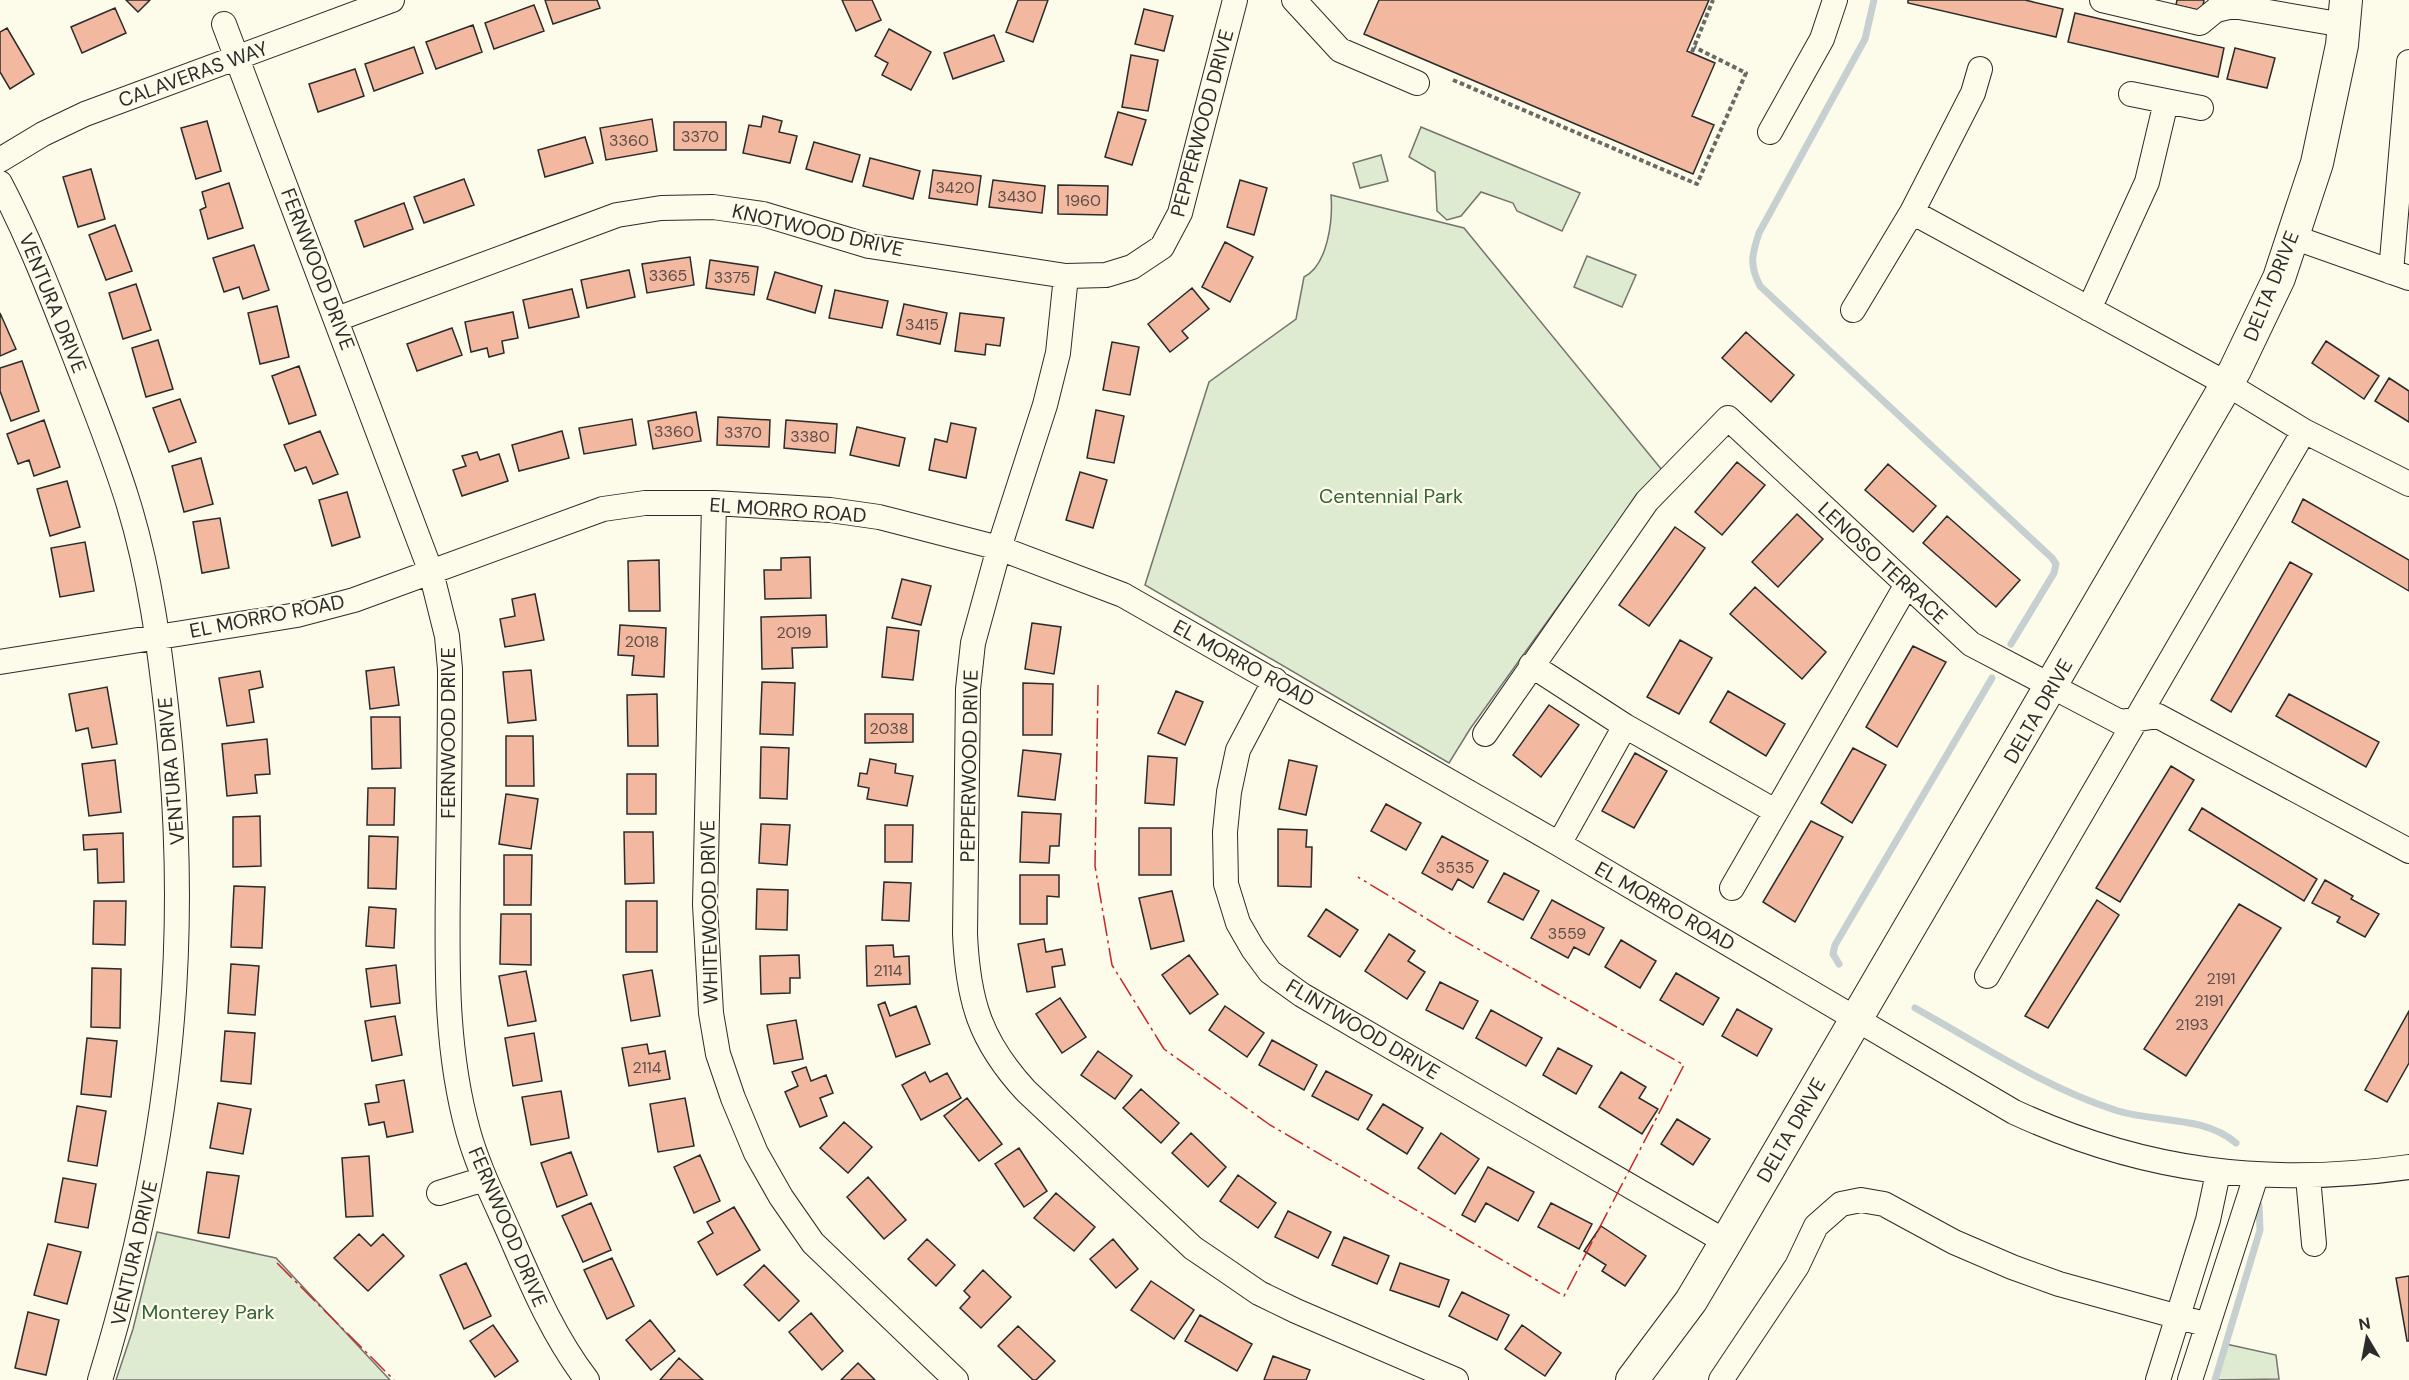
<svg xmlns="http://www.w3.org/2000/svg" width="2409" height="1380" font-family="'DM Sans',sans-serif">
  <rect width="100%" height="100%" fill="#fdfbea"/>
  <!-- green -->
  <path fill="#deebd1" stroke="#74746e" stroke-width="1.5" d="M1421,127L1580,193L1562,231L1517,211L1513,203L1481,192L1461,216L1447,220L1437,211L1435,172L1409,157Z
    M1381,155L1388,181L1360,188L1353,163Z
    M1331,195L1464,228L1662,470L1613,530L1470,729L1449,763L1145,585L1209,382L1296,319L1304,277C1328,265 1333,220 1331,195Z
    M1587,256L1636,275L1622,307L1574,287Z
    M157,1232L276,1258L390,1380H116L133,1329Z
    M2226,1344L2276,1355L2279,1379L2217,1380Z"/>
  <g fill="none" stroke-linecap="round" stroke-linejoin="round">
    <!-- stream -->
    <path stroke="#c7d0d0" stroke-width="7" d="M1874,0L1865,39L1759,233C1752,254 1749,265 1760,286L2052,558L2056,564L2054,573L2011,644
      M1839,964L1833,954L1835,945L1992,678
      M1915,1008C1980,1044 2044,1087 2115,1110C2154,1123 2203,1115 2236,1143
      M2215,1380L2260,1230L2259,1205"/>
  </g>
  <!-- building -->
  <path fill="#f2b8a0" stroke="#2b2b2b" stroke-width="1.5" d="M126,0H150L138,12Z
    M545,0H597L600,8L553,24Z
    M842,0H872L881,20L856,31Z
    M1018,0H1048L1033,42L1006,32Z
    M1379,0H1709L1687,51L1715,63L1692,116L1714,125L1693,174L1364,34Z
    M1908,0H2025L2063,9L2056,37L1908,3Z
    M2177,0H2204L2202,11L2176,5Z
    M534,5L544,31L494,49L485,23Z
    M115,8L126,33L82,53L71,27Z
    M1144,9L1173,16L1164,51L1135,44Z
    M2075,13L2224,48L2218,77L2068,42Z
    M473,25L482,52L436,69L426,42Z
    M7,28L34,74L10,89L0,72V32Z
    M889,29L931,52L911,90L882,75L888,63L875,56Z
    M994,35L1004,61L953,79L944,53Z
    M414,47L423,73L374,91L365,64Z
    M2235,48L2275,58L2267,88L2227,79Z
    M1131,55L1158,60L1148,111L1122,107Z
    M355,69L364,96L318,112L309,84Z
    M1118,112L1146,120L1132,165L1105,157Z
    M763,116L782,121L779,132L797,136L790,163L743,153L749,125L761,127Z
    M652,119L657,151L606,160L600,128Z
    M207,121L221,171L196,179L181,128Z
    M674,122H726V150H674Z
    M585,137L593,163L545,177L538,150Z
    M814,142L860,155L852,182L806,169Z
    M870,158L920,171L913,199L863,186Z
    M91,169L105,219L78,227L63,177Z
    M933,170L981,176L977,205L929,198Z
    M464,179L474,205L424,223L414,197Z
    M993,180L1045,186L1042,213L989,207Z
    M1240,180L1267,188L1254,235L1227,227Z
    M229,183L243,228L208,239L200,210L206,207L202,192Z
    M1058,185L1108,186L1107,215L1058,214Z
    M404,203L413,229L364,247L355,221Z
    M115,225L132,271L106,280L89,235Z
    M1225,242L1253,257L1230,302L1202,287Z
    M254,245L269,290L243,299L239,287L224,292L213,258Z
    M690,257L694,285L647,293L642,264Z
    M710,260L758,267L754,295L706,288Z
    M629,270L635,297L587,308L581,280Z
    M775,272L822,286L815,313L767,299Z
    M136,284L151,330L123,339L109,293Z
    M1192,288L1209,309L1182,331L1188,338L1170,352L1148,324Z
    M572,289L579,317L529,328L523,300Z
    M835,290L888,301L882,328L829,318Z
    M904,304L947,313L940,344L897,335Z
    M277,306L289,357L260,364L248,313Z
    M513,312L518,338L502,341L504,353L489,357L487,348L471,352L465,322Z
    M0,313L16,349L0,356Z
    M960,313L1004,318L1000,346L986,344L985,355L955,351Z
    M452,328L462,355L417,371L407,344Z
    M1746,332L1794,375L1771,402L1722,358Z
    M158,340L173,389L146,397L132,348Z
    M2326,341L2379,376L2364,399L2312,363Z
    M1112,342L1139,347L1130,395L1103,390Z
    M22,361L39,411L11,421L0,391V368Z
    M299,366L316,415L289,424L272,376Z
    M2389,378L2409,391V422L2375,401Z
    M180,399L196,442L169,452L153,408Z
    M1096,410L1124,416L1114,463L1087,458Z
    M696,412L701,441L653,449L648,421Z
    M718,417L770,420L769,447L717,445Z
    M632,419L636,445L584,454L579,428Z
    M44,420L60,467L34,476L29,460L18,464L7,434Z
    M786,420L837,424L835,453L784,448Z
    M951,423L976,428L966,478L929,470L935,439L947,442Z
    M857,427L905,438L899,466L850,455Z
    M320,431L338,474L313,484L306,467L295,471L284,445Z
    M562,431L569,458L519,471L512,445Z
    M477,452L480,460L499,454L508,481L462,496L453,470L466,466L462,456Z
    M201,458L213,504L184,512L172,466Z
    M1737,462L1765,485L1722,535L1695,512Z
    M1888,464L1936,506L1913,532L1865,490Z
    M1080,472L1107,480L1093,528L1066,520Z
    M67,481L80,527L50,536L37,489Z
    M347,492L360,537L332,546L319,500Z
    M2303,499L2409,560V591L2292,522Z
    M1797,514L1823,539L1778,587L1752,562Z
    M1947,516L2020,580L1996,607L1923,543Z
    M220,518L229,568L202,573L193,522Z
    M1675,527L1705,548L1649,626L1619,605Z
    M85,542L94,591L60,597L51,548Z
    M810,557L811,598L765,599L764,570H781V558Z
    M659,560L660,611H629L628,561Z
    M2290,562L2312,574L2231,712L2211,700Z
    M902,579L931,586L921,625L892,618Z
    M1755,587L1826,652L1802,679L1730,614Z
    M535,594L544,640L505,647L500,619L515,616L512,599Z
    M826,615L827,647L792,648L793,668L762,669L761,617Z
    M1032,623L1061,627L1054,674L1025,669Z
    M620,625L666,628L664,677L632,675L634,656L618,655Z
    M887,627L919,631L913,680L882,677Z
    M1680,640L1712,658L1679,714L1647,697Z
    M1913,646L1946,662L1897,747L1866,727Z
    M394,667L399,705L370,709L366,671Z
    M531,670L536,720L508,723L503,672Z
    M260,671L263,687L249,690L254,722L227,726L219,678Z
    M762,682L795,683L793,735L760,734Z
    M1023,683L1053,684L1052,735H1023Z
    M107,687L117,744L92,748L88,728L76,731L69,694Z
    M1176,691L1203,702L1185,745L1158,733Z
    M1728,691L1785,724L1766,756L1710,722Z
    M657,694L658,746H628L627,695Z
    M2289,694L2379,742L2366,767L2276,716Z
    M1549,705L1579,725L1541,777L1513,755Z
    M865,714H913V742L865,743Z
    M371,717H400L401,768L372,769Z
    M506,736H533L534,786H506Z
    M267,739L270,774L255,775L257,793L227,796L222,744Z
    M761,747L789,748L787,799L760,798Z
    M1853,748L1886,765L1852,823L1821,803Z
    M1023,750L1061,754L1055,800L1018,796Z
    M1635,753L1667,771L1634,828L1602,811Z
    M1148,756L1177,758L1174,805L1145,803Z
    M870,759L896,764L895,773L913,776L907,806L867,799L869,788L858,786L860,773L867,774Z
    M115,760L121,812L89,816L82,764Z
    M1289,760L1317,766L1306,815L1279,809Z
    M2171,766L2194,780L2120,902L2096,888Z
    M627,774H656V814H627Z
    M368,788H395L394,825H367Z
    M506,794L538,799L531,849L499,844Z
    M1386,804L1421,823L1406,850L1371,831Z
    M2202,808L2317,879L2304,901L2189,830Z
    M1022,812L1061,814L1059,846H1050L1049,863L1020,862Z
    M260,816L261,866L233,867V817Z
    M1811,821L1843,837L1795,922L1763,902Z
    M761,824L790,825L787,865L759,863Z
    M885,825H913L912,862H885Z
    M1139,828H1171V875H1139Z
    M1278,829L1307,830L1306,847H1312L1311,887L1278,886Z
    M624,832H653L654,883L625,884Z
    M123,833L124,882L98,883L97,849L84,850L83,835Z
    M369,836L398,837L396,889L368,888Z
    M1442,836L1488,861L1473,888L1458,879L1452,890L1422,873Z
    M504,855H532L531,905H504Z
    M1504,873L1539,891L1523,920L1488,902Z
    M1020,875H1059V897L1047,896V924H1020Z
    M2325,880L2353,896L2351,899L2379,914L2365,937L2337,922L2340,917L2312,903Z
    M884,882L911,883L909,921L882,920Z
    M234,886L265,887L262,948L231,947Z
    M757,889L788,890L787,930L756,929Z
    M1172,891L1184,941L1151,949L1139,898Z
    M1552,900L1604,928L1589,955L1574,947L1568,958L1531,938Z
    M2097,900L2119,915L2048,1028L2025,1016Z
    M94,901H126L125,945L93,944Z
    M626,901H657V952H626Z
    M2239,904L2281,928L2186,1076L2144,1049Z
    M369,907L396,909L394,948L366,946Z
    M1326,909L1358,930L1340,957L1308,936Z
    M501,914H531V965L500,964Z
    M1389,934L1415,951L1408,961L1425,972L1407,999L1365,971Z
    M1044,939L1046,952L1062,949L1065,965L1052,967L1055,987L1027,992L1018,944Z
    M1621,940L1656,961L1640,988L1605,967Z
    M893,945L894,957L909,956L910,984L867,986L866,946Z
    M799,955L800,978H790V993L761,994L760,956Z
    M1189,955L1218,994L1190,1014L1162,975Z
    M231,964L259,966L255,1015L228,1013Z
    M396,965L400,1003L371,1007L366,969Z
    M92,968L121,969L120,1028L91,1027Z
    M652,970L660,1016L631,1021L623,975Z
    M526,971L536,1021L508,1026L499,976Z
    M1676,973L1719,998L1703,1025L1660,1000Z
    M1440,982L1478,1001L1463,1029L1426,1010Z
    M1060,998L1086,1037L1062,1053L1036,1014Z
    M885,1002L890,1016L916,1006L930,1044L896,1057L878,1005Z
    M1225,1006L1264,1033L1247,1057L1209,1030Z
    M1737,1009L1772,1029L1757,1056L1722,1036Z
    M1491,1010L1542,1038L1526,1066L1476,1038Z
    M2409,1011V1063L2387,1102L2365,1090Z
    M395,1016L402,1055L372,1061L365,1021Z
    M796,1020L803,1059L774,1064L767,1025Z
    M225,1031L255,1033L251,1084L221,1081Z
    M534,1033L542,1081L513,1086L505,1038Z
    M87,1038L117,1041L111,1097L81,1094Z
    M1272,1040L1317,1065L1304,1090L1259,1065Z
    M647,1044L649,1054L665,1051L670,1079L629,1086L622,1048Z
    M1558,1048L1592,1066L1576,1094L1543,1075Z
    M1098,1051L1132,1076L1115,1099L1081,1075Z
    M806,1067L811,1081L826,1075L833,1093L820,1098L827,1116L800,1127L785,1092L798,1086L792,1072Z
    M1326,1071L1372,1095L1358,1120L1312,1096Z
    M925,1072L930,1082L947,1073L961,1098L921,1120L902,1085Z
    M1621,1072L1646,1087L1639,1098L1658,1109L1642,1134L1599,1107Z
    M404,1080L413,1132L387,1137L384,1122L369,1125L365,1104L379,1102L376,1085Z
    M1141,1089L1179,1123L1161,1143L1123,1108Z
    M561,1091L569,1138L531,1145L522,1097Z
    M685,1098L694,1146L658,1152L650,1104Z
    M967,1098L1002,1144L979,1161L944,1116Z
    M218,1103L251,1109L243,1154L210,1148Z
    M1383,1104L1423,1128L1407,1154L1367,1129Z
    M77,1106L106,1111L97,1166L68,1161Z
    M1677,1119L1710,1139L1693,1165L1661,1144Z
    M844,1122L872,1147L848,1173L820,1148Z
    M1191,1133L1226,1167L1208,1187L1172,1153Z
    M1441,1133L1479,1159L1455,1194L1418,1168Z
    M1019,1148L1047,1191L1024,1207L995,1164Z
    M571,1152L587,1195L557,1207L541,1163Z
    M700,1155L720,1201L694,1213L674,1167Z
    M369,1156L373,1216L346,1217L342,1158Z
    M1488,1167L1534,1192L1518,1221L1486,1203L1475,1222L1462,1215Z
    M207,1172L239,1176L229,1238L198,1233Z
    M1238,1175L1276,1203L1258,1228L1220,1201Z
    M868,1177L906,1220L884,1239L847,1197Z
    M63,1178L96,1184L88,1228L55,1222Z
    M1056,1193L1095,1227L1074,1251L1034,1218Z
    M591,1203L611,1250L583,1262L562,1216Z
    M1551,1203L1592,1224L1579,1249L1538,1227Z
    M734,1207L760,1250L717,1275L698,1242L713,1233L707,1222Z
    M1288,1211L1331,1232L1318,1258L1275,1237Z
    M1601,1226L1646,1256L1625,1286L1602,1271L1606,1265L1584,1251Z
    M359,1234L371,1246L383,1234L404,1256L368,1291L334,1258Z
    M1344,1237L1389,1256L1377,1284L1332,1265Z
    M927,1239L955,1265L936,1286L908,1259Z
    M1113,1239L1138,1269L1116,1288L1090,1259Z
    M48,1244L81,1252L67,1304L34,1295Z
    M612,1258L634,1306L607,1319L584,1270Z
    M466,1263L491,1316L464,1329L440,1275Z
    M1400,1263L1449,1280L1439,1307L1390,1290Z
    M764,1265L799,1301L779,1321L744,1285Z
    M983,1270L1011,1297L981,1328L960,1308L970,1297L964,1291Z
    M2409,1276V1341H2407L2396,1278Z
    M1151,1281L1194,1310L1174,1339L1131,1310Z
    M1462,1292L1509,1315L1497,1340L1449,1316Z
    M28,1312L59,1320L46,1375L15,1368Z
    M811,1313L843,1351L822,1370L789,1332Z
    M1200,1315L1252,1344L1237,1371L1185,1341Z
    M650,1320L675,1351L651,1370L626,1340Z
    M493,1325L518,1361L495,1377L470,1341Z
    M1522,1325L1561,1353L1545,1376L1505,1349Z
    M1018,1326L1055,1361L1036,1380H1033L998,1346Z
    M1273,1356L1310,1370L1306,1380H1264Z
    M679,1358L703,1380H660Z
    M858,1363L875,1380H841Z"/>
  <g fill="none" stroke-linecap="round" stroke-linejoin="round">
    <!-- minor casing -->
    <g stroke="#2b2b2b" stroke-width="26">
      <path id="minor" d="M1294,0L1340,50L1417,83
        M2102,0L2200,23L2216,10L2233,6L2344,25
        M224,24L431,572L447,636L450,669C450,739 449,809 448,878C447,963 445,1048 468,1131C479,1171 498,1206 514,1244C535,1292 555,1338 587,1380
        M2131,94L2201,108
        M1770,132L1822,39L1835,0
        M0,160L43,134L85,114L392,0
        M0,183C31,242 54,303 78,365C95,409 113,454 127,499C150,572 160,649 168,725C192,957 168,1157 100,1380
        M1912,212L2227,384L2304,431L2409,484
        M2293,237L2409,278
        M2391,272L2409,62
        M1066,276L1058,353L1045,405L999,548L973,643L968,689L965,934C968,1001 980,1041 1026,1091L1193,1248L1227,1271L1259,1293L1296,1311L1456,1380
        M2089,309L2147,182L2166,102
        M1853,310L1912,212L1973,93L1980,69
        M337,319L617,215L661,208L713,207L763,214L869,246L1066,276L1106,275L1132,267L1162,247L1180,213L1235,0
        M714,503L705,905L711,1013L718,1054L733,1098L756,1153L781,1197L813,1243L956,1380
        M0,662L297,615L354,600L603,509L645,503H714L830,510L879,517L999,548L1123,595L1559,844L2014,1112C2144,1172 2267,1187 2409,1167
        M1531,665L1625,726L1775,811
        M1275,680L1238,750L1229,792L1225,832L1226,884L1238,923L1253,949L1270,972L1302,995L1726,1242
        M1485,734L1647,501L1728,418L1971,644L2120,722L2158,716L2409,851
        M1559,844L1625,726
        M1732,888L1906,586
        M1987,976L2304,431
        M2308,1177L2314,1244
        M439,1193L484,1179
        M1721,1380L1797,1266L1816,1226L1841,1204L1861,1200L1884,1204L1954,1242L2012,1267L2059,1284L2208,1325
        M2158,1380L2208,1220L2218,1173
        M2190,1380L2256,1176"/>
    </g>
    <!-- major casing -->
    <g stroke="#2b2b2b" stroke-width="34">
      <path id="major" d="M1632,1380L1691,1301L1726,1242L2235,370L2279,278L2317,163L2342,45L2346,0"/>
    </g>
    <!-- path -->
    <path stroke="#6a6964" stroke-width="4" stroke-dasharray="4.5 3" stroke-linecap="butt" d="M1692,52L1713,0
      M1453,80L1697,184L1746,73L1694,47"/>
    <!-- minor -->
    <use href="#minor" stroke="#fdfbea" stroke-width="24"/>
    <!-- major -->
    <use href="#major" stroke="#fdfbea" stroke-width="32"/>
    <!-- power -->
    <path stroke="#c62828" stroke-width="1.5" stroke-dasharray="21 4.5 3 4.5" stroke-linecap="butt" d="M1098,685L1095,866L1112,965L1164,1049L1270,1125L1564,1296L1684,1065L1450,933L1358,877
      M277,1263L394,1380"/>
  </g>
  <g text-anchor="middle" dominant-baseline="central" stroke-width="4.5" stroke-linejoin="round" paint-order="stroke">
    <!-- number labels -->
    <g font-size="16" fill="#5d4e48">
      <text x="700" y="136">3370</text>
      <text x="629" y="140">3360</text>
      <text x="955" y="187">3420</text>
      <text x="1017" y="196">3430</text>
      <text x="1083" y="200">1960</text>
      <text x="668" y="275">3365</text>
      <text x="732" y="277">3375</text>
      <text x="922" y="324">3415</text>
      <text x="674" y="431">3360</text>
      <text x="743" y="432">3370</text>
      <text x="810" y="436">3380</text>
      <text x="794" y="632">2019</text>
      <text x="642" y="641">2018</text>
      <text x="889" y="728">2038</text>
      <text x="1455" y="867">3535</text>
      <text x="1567" y="933">3559</text>
      <text x="888" y="970">2114</text>
      <text x="2221" y="978">2191</text>
      <text x="2209" y="1000">2191</text>
      <text x="2192" y="1024">2193</text>
      <text x="647" y="1067">2114</text>
    </g>
    <!-- street labels -->
    <g font-size="20" fill="#2b2b2b" stroke="#fdfbea">
      <text transform="translate(193 74) rotate(-20)">CALAVERAS WAY</text>
      <text transform="translate(1202 123) rotate(-75)">PEPPERWOOD DRIVE</text>
      <text transform="translate(818 230) rotate(13)">KNOTWOOD DRIVE</text>
      <text transform="translate(318 269) rotate(69)">FERNWOOD DRIVE</text>
      <text transform="translate(2271 286) rotate(-68)">DELTA DRIVE</text>
      <text transform="translate(53 303) rotate(68)">VENTURA DRIVE</text>
      <text transform="translate(788 510) rotate(4)">EL MORRO ROAD</text>
      <text transform="translate(1883 563) rotate(43)">LENOSO TERRACE</text>
      <text transform="translate(267 616) rotate(-11)">EL MORRO ROAD</text>
      <text transform="translate(1244 663) rotate(29)">EL MORRO ROAD</text>
      <text transform="translate(2038 711) rotate(-60)">DELTA DRIVE</text>
      <text transform="translate(448 733) rotate(-90)">FERNWOOD DRIVE</text>
      <text transform="translate(969 766) rotate(-89)">PEPPERWOOD DRIVE</text>
      <text transform="translate(171 771) rotate(-95)">VENTURA DRIVE</text>
      <text transform="translate(1665 906) rotate(30)">EL MORRO ROAD</text>
      <text transform="translate(709 912) rotate(-91)">WHITEWOOD DRIVE</text>
      <text transform="translate(1363 1029) rotate(31)">FLINTWOOD DRIVE</text>
      <text transform="translate(1791 1130) rotate(-60)">DELTA DRIVE</text>
      <text transform="translate(508 1227) rotate(67)">FERNWOOD DRIVE</text>
      <text transform="translate(134 1253) rotate(-77)">VENTURA DRIVE</text>
    </g>
    <!-- park labels -->
    <g font-size="20" fill="#34623c" stroke="#fdfbea">
      <text x="1391" y="496">Centennial Park</text>
      <text x="208" y="1312">Monterey Park</text>
    </g>
  </g>
  <!-- north arrow -->
  <g transform="translate(2367 1338) rotate(350)" stroke="#fdfbea" stroke-width="4.5" paint-order="stroke">
  <path d="M0-4.5L10 22L0 15L-10 22Z" fill="#2b2b2b"/>
  <text y="-9" font-size="16" font-weight="bold" text-anchor="middle" fill="#2b2b2b">N</text>
  </g>
</svg>
